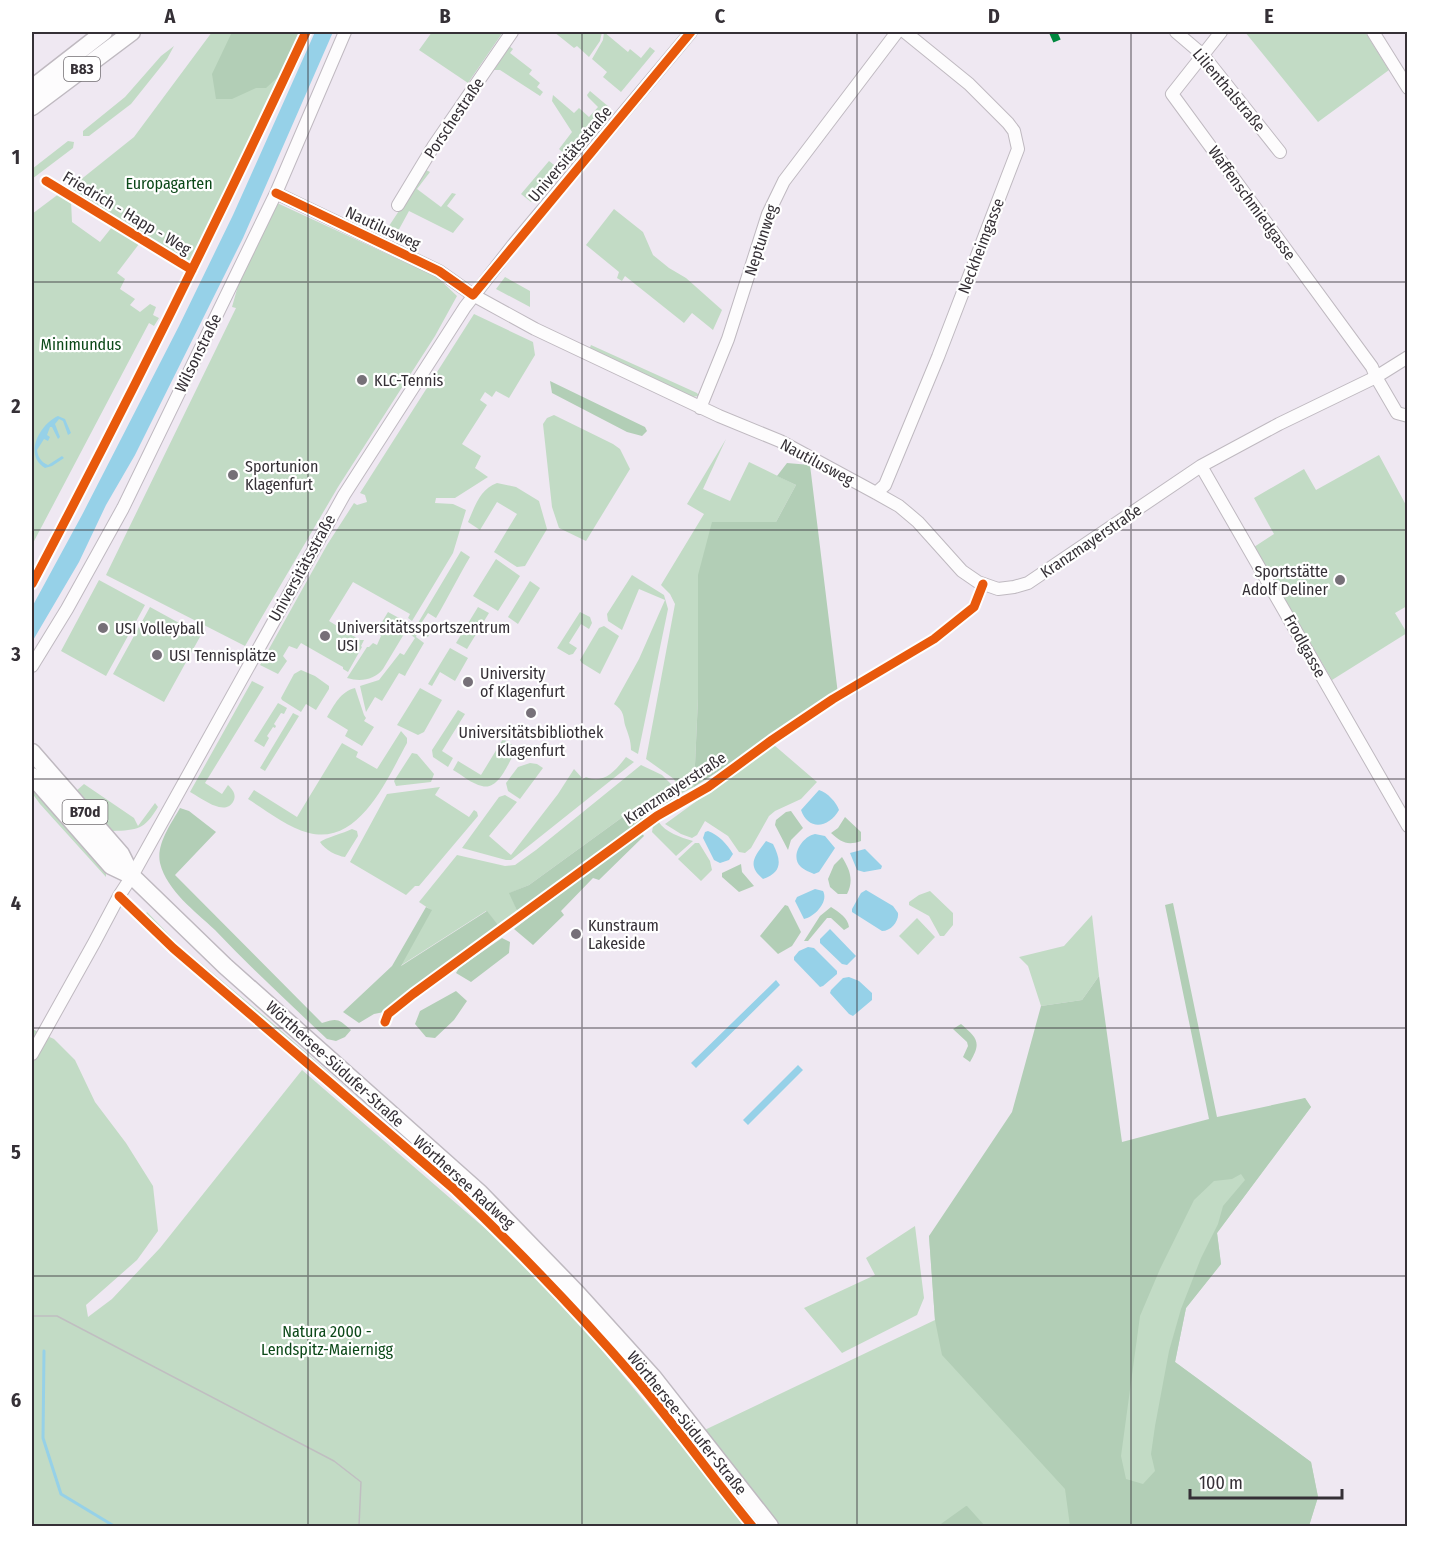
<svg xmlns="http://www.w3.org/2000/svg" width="1439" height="1558" font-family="'Fira Sans Condensed',sans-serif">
  <rect width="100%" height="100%" fill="#efe8f2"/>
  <!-- green -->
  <path fill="#c2dbc5" d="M212,32H305L192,263L69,189L134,137Z
    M432,32H503L468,83L419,50Z
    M554,32H602L600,41L589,57L577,46L574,48Z
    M604,32L628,52L630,49L641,58L650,47L655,51L621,92L603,77L607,72L592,59L603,40Z
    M1245,32H1365L1389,70L1318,122Z
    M174,46L167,59L131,104L89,136H83V131L125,97L161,56Z
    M509,46L513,49L510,53L532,70L529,74L540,83L537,87L543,92L540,96L500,70H492Z
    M590,91L609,107L568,157L559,149L572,132L552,101L553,95L574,113L579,108L589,117L598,107L588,97L587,95Z
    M68,141L74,142L73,148L32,179V169Z
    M549,161L558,168L531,202L521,194Z
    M426,170L430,172L417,189L441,207L452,193L456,194L447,206L464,219L453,233L409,211L397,233L387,229Z
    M60,193L71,201L72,222L100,242L112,227L139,244L117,273L125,279L120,289L135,299L130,305L140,312L150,304L156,307L153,315L159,318L154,326L149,323L32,545V214Z
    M275,202L437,277L457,296L435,336L338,487L245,646L106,575L236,308L232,307L239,282Z
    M614,209L643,232L653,255L669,268L686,278L722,310L713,330L692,313L684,323L625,276L622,281L617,278L619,272L586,245Z
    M505,277L530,291V307L496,289Z
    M474,314L533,342L535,355L509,398L496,391L492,397L485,392L480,400L487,405L462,444L481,456L475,468L488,477L455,498H436L435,503L453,504L466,510L453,553L412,621L408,618L410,614L353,582L329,621L360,640H364L361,646L362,647L348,672L343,669V667L301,643L297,649L289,646L283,656L287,661L278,674L260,665L327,545L354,503L357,505L367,502L365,495L360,493Z
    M591,345L697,393L699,396L692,397L589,350Z
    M554,415L613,444L620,449L630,469L586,541L559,528L552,507L543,424L547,418Z
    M726,439L703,489L730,501L749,462L796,485L776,522L698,698L694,787L680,794L674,779L646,759L675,604L670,594L661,585L704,514L687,504Z
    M1379,455L1407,507V606L1395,613L1407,633L1332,680L1254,547L1274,534L1254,498L1304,469L1316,490Z
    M497,483L516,487L539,501L547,529L525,566L517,567L494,552L517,514L497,502L480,530L468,522C475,506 480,489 497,483Z
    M461,551L470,557C457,579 449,596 436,618L428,613L418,628L429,635L428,637L415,628Z
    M496,559L520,576L498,611L473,596Z
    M632,575L664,595L668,609L638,754L631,750C631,740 628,734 625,725C623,715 624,711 614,704L639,659L665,600L639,589L622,630L608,621L607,614Z
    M99,580L145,605L106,676L61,651Z
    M530,581L540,588L518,624L508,617Z
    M150,607L201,635L164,702L113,674Z
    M478,607L489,613L467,649L456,643Z
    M388,612L410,624L383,669C374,680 361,682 347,678L367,647H369L373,643L377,645L381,636L379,634L381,629L379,627Z
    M580,612L590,617L592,623L589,629L581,624L569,643L577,648L573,654L569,655L557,648Z
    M604,626L619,636L600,674L582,663L580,660L599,628Z
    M412,632L417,634L416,637L424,643L407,672L405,676L399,673L382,701L375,697L366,712L360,686L379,680L400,653L404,655L415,638L411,635Z
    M450,648L468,658L455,681L440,672L432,686L428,684Z
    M301,670L315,676L329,686V689L316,710L306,704L301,712L282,700L281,698L294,674Z
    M252,681L264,687L205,783L222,794L228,785C233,790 237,795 233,802C224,817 200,797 190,792Z
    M355,688L364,715L366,718L364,721L374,727L362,746L345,736L348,730L327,717C335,704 340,692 355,688Z
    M420,688L442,700L424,732L418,735L397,725Z
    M278,703L287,708L284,714L281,713L274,724L276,726L275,728L273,727L267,736L269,738L264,747L254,741Z
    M458,710L465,714L442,751L453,758L448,767L433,757L432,750Z
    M293,713L299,716L265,771L260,768Z
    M401,731L407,738V743C388,777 360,846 309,833C287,827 267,811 248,799L254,790L297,817L342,743L358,752L356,757L377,769Z
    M503,739L514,746L516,750C509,761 499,791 482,786C472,784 462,775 453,770L458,761L481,775Z
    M774,745L817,782L801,799L775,811L769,816L751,848L745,853L739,852L728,836L705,821L697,835L692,838L681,834L665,824Z
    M412,753L417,754L434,774L431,782L396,786L394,781Z
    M626,757L634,762L511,860H506L462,848L499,797L505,795L517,802L489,836L511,855L558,794L574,769L583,779L586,777C604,785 616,770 626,757Z
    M530,763L537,764L543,768L520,799L508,791L506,783L518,767Z
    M641,765L662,775L672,785L624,816L529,885L510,893L518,913L499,926L486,911L400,966L431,910L419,902L457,855L505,866L515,865L536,850Z
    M84,784L134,818L138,826L155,803L158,807C144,830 138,830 112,831L75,792Z
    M440,787L435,795L469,817L474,810L477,812L478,816L419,886H415L406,895L350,862L387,794Z
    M32,788L106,873V877L40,804L32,793Z
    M658,821C666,833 680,837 693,841L676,856L652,832L653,826Z
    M352,829L357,831L358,836L345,857C337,856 325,850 320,842C325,838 344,833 352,829Z
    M695,843H699L710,861L712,870L701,881L678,859Z
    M930,891L953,913V925L944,936H940L929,916L909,905V902L919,895Z
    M147,912L178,944L270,1021L488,1212L579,1304L640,1372L692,1436L935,1320L929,1236L1305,1098L1311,1107L1217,1233L1221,1264L1186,1308L1175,1362L1311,1462L1318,1497L1309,1526H32V1029L54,1039L75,1060L95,1102L126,1143L153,1186L158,1231L137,1260L86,1305L88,1317L112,1299L160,1248L302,1070L502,1243L567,1308L679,1443L687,1438C618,1347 538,1263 455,1185L176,946L145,915Z
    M1092,915L1099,976L1082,1000L1041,1006L1028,966L1019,957L1064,946Z
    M917,918L935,937L918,955L899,936Z
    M915,1226L924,1298L917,1315L842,1353L804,1308L875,1275L866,1258Z"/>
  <!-- forest -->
  <path fill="#b2ceb6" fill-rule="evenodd" d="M232,32H302L281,78H277L266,88H256L232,99H216L212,74Z
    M550,381L645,427L647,431L642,436L627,432L552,393Z
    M787,463L810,465L838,694L694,787L698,698V575L712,522H776L796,485L777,476Z
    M672,785L675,797L640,825L518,913L509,893L529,885L624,816Z
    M180,808L189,811L216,832L175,875L322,1023C338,1018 338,1019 351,1030L345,1037L336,1041L327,1039C289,1003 251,968 215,930C195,911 167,891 160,863C156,844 171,824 180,808Z
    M791,811L803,828L791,840L788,850L775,825L776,820L786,812Z
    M845,817L861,832V841C847,846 841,842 831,833L838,828Z
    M641,832L644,836L599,880L593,878L561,911L564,915L533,945L514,929Z
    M842,857C850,870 854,880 847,894H838L830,887L828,879L834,865Z
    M741,864L742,872L754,886L739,892L722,877V873Z
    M1173,903L1217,1117L1305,1098L1311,1107L1217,1233L1221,1264L1186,1308L1175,1362L1311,1462L1318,1497L1309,1526H1070L1065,1489L942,1355L935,1320L929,1236L1012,1112L1041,1006L1082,1000L1099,976L1122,1142L1209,1119L1165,905ZM1241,1174L1245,1180L1223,1206L1218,1224L1201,1258L1181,1309L1169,1351L1155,1426L1151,1454L1155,1471L1143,1484L1126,1479L1121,1456L1140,1316L1160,1269L1194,1200L1214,1181L1232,1179Z
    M785,905L788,906L801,932L792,946L778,954L760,936Z
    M426,907L432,910L401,966L487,911L499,926L410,989L384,1012L374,1014L359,1023L343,1012L392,966Z
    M831,907C839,912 848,918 849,927L844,930L831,918H827L808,941H804L820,916Z
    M502,938L510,942L509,953L471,982L456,973L459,968Z
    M456,991L467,1001L454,1020L435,1038L426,1037L415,1024L420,1011Z
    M961,1024C977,1038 982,1042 970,1062L963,1057L968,1046L967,1042L953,1029Z
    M967,1506L985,1526H938L966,1506Z"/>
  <!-- water -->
  <path fill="#96d1e8" d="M315,32H333L243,238L135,455L106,505L79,562L32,642V607L82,515L179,326L233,215Z
    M58,416L65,419L71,433L68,435L63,421L59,419L55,424L60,437L58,439L52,427H50L47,435L50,437L48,441L44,439L37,450C38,457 41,462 48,465L62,456L64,458L52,466L45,468C23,455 40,424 58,416Z
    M819,790C827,792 837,803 839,810C829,828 808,831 801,810Z
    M708,831C719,835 727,844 733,854L729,860L720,863L714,860L703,838L705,832Z
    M815,834L825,836L835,848L819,872L814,874C810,872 804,870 801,867C789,856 803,836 815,834Z
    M766,841L773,844C781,860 783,872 763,879C746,865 755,856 766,841Z
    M865,849L882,866L881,869L864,872L857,870L850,853Z
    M815,889L823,891C829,902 814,917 804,919L795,901L797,897Z
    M866,890L893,906L898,913C899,921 891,931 882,931L852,912V909L861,893Z
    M830,929L856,956L847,965L842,964L820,943V939Z
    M808,947L814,948L837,971V974L823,986L820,987L794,960V957L799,951Z
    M849,977L859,981L872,993V1000L853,1016L849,1014L830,993L831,990L843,978Z
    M776,980L780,985L696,1068L691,1063Z
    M798,1065L803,1070L748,1125L743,1120Z"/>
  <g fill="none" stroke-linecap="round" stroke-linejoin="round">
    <!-- stream -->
    <path stroke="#96d1e8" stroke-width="3" d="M44,1351L43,1438L61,1494L114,1526"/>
    <!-- minor casing -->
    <g stroke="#bfb9c0" stroke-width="14">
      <path id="minor" d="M1176,32L1203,55L1280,152
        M1221,32L1172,94L1372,367L1376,377L1397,413L1408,416
        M1373,32L1408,88
        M276,193L439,271L473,295L535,329L719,416L780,441L876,493L899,506L918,522L962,571L978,582L998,589L1014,587L1028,583L1201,466L1279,424L1376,377L1408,357
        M398,205L433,147L512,32
        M700,408L728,339L768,214L784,181L897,32
        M1201,466L1408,826
        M876,493L885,485L938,357L1018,149L1014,131L1008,123L969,84L905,32
        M32,666L67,609L123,508L276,193L345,32
        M32,1054L94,943L119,896L132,876L344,495L465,307L513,245L691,32"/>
    </g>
    <!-- major casing -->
    <g stroke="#bfb9c0" stroke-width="19">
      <path id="major" d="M32,88L104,32
        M32,107L132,32
        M32,752L121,854L132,876
        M32,776L111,866L132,876L225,966L480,1193L577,1293L653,1377L770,1526"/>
    </g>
    <!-- minor -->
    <use href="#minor" stroke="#fdfcfd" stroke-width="12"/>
    <!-- major -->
    <use href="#major" stroke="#fdfcfd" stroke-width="16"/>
    <!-- tram -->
    <path stroke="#c0bec1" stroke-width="1.5" d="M32,1316H57L334,1461L361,1482L359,1526"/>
    <!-- quiet -->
    <path stroke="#00873e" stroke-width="8" stroke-dasharray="15 8" stroke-linecap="butt" d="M1053,32L1057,41"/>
    <!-- cycleway casing -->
    <g stroke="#fff" stroke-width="13">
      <path id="cycleway" d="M46,181L192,270
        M276,193L439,271L473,295L691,32
        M32,584C128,402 219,218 306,32
        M119,896L173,948L454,1189C517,1249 577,1311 634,1377C675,1425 712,1477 752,1526
        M385,1022L388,1014L413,994L657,816L708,787L772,740L833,699L934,639L974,607L983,584"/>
    </g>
    <!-- cycleway -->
    <use href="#cycleway" stroke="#e8590c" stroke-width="9"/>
  </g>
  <!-- grid -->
  <path fill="none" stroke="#353036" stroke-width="1.5" stroke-opacity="0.55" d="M308,32V1526M582,32V1526M857,32V1526M1131,32V1526M32,282H1408M32,530H1408M32,779H1408M32,1028H1408M32,1276H1408"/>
  <!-- markers -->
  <g fill="#767078" stroke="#fff" stroke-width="2">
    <circle cx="362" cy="380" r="6"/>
    <circle cx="233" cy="475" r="6"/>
    <circle cx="1340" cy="580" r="6"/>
    <circle cx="103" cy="628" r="6"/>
    <circle cx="325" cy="636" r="6"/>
    <circle cx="157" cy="655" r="6"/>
    <circle cx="468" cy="682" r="6"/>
    <circle cx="531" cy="713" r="6"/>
    <circle cx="576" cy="934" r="6"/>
  </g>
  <g text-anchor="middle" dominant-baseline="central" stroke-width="4.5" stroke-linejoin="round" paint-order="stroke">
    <!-- shield labels -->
    <g fill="#fff" stroke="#726e72" stroke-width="1.5">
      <rect x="64" y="57" width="36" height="24" rx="4.5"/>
      <rect x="62.5" y="800" width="45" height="24" rx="4.5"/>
    </g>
    <g font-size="15" font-weight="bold" fill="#353036">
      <text x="82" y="69">B83</text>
      <text x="85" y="812">B70d</text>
    </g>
    <!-- street labels -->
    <g font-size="16" fill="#353036" stroke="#fff">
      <text transform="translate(1229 90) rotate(50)">Lilienthalstraße</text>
      <text transform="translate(454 118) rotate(-56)">Porschestraße</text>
      <text transform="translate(570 154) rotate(-50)">Universitätsstraße</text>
      <text transform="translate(1252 203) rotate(54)">Waffenschmiedgasse</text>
      <text transform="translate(127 213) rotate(31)">Friedrich - Happ - Weg</text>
      <text transform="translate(383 228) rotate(25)">Nautilusweg</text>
      <text transform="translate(761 240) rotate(-72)">Neptunweg</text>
      <text transform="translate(981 246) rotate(-69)">Neckheimgasse</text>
      <text transform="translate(198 353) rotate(-64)">Wilsonstraße</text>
      <text transform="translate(817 462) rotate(28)">Nautilusweg</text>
      <text transform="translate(1091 541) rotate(-34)">Kranzmayerstraße</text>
      <text transform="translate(302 568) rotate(-61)">Universitätsstraße</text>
      <text transform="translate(1305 646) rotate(61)">Frodlgasse</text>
      <text transform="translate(675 788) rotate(-33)">Kranzmayerstraße</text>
      <text transform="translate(335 1064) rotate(42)">Wörthersee-Südufer-Straße</text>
      <text transform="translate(464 1182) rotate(42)">Wörthersee Radweg</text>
      <text transform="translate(687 1423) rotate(51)">Wörthersee-Südufer-Straße</text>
    </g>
    <!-- park labels -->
    <g font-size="16" fill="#0b4818" stroke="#fff">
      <text x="169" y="183">Europagarten</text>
      <text x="81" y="344">Minimundus</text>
      <text x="327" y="1331">Natura 2000 -<tspan x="327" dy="18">Lendspitz-Maiernigg</tspan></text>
    </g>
    <!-- poi labels -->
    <g font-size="16" fill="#353036" stroke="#fff" text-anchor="start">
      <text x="374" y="380">KLC-Tennis</text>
      <text x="245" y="466">Sportunion<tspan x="245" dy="18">Klagenfurt</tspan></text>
      <text x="1328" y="571" text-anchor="end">Sportstätte<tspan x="1328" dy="18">Adolf Deliner</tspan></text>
      <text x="337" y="627">Universitätssportszentrum<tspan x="337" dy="18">USI</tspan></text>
      <text x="115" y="628">USI Volleyball</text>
      <text x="169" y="655">USI Tennisplätze</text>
      <text x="480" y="673">University<tspan x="480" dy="18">of Klagenfurt</tspan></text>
      <text x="531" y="732" text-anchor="middle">Universitätsbibliothek<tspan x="531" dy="18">Klagenfurt</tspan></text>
      <text x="588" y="925">Kunstraum<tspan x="588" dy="18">Lakeside</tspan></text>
    </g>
  </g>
  <!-- border -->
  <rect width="1439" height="1558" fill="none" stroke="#ffffff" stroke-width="66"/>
  <!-- scale -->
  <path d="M1190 1489v9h152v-9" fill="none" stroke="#353036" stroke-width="3"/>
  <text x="1199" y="1489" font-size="18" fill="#353036" stroke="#ffffff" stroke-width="4.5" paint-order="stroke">100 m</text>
  <rect x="33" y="33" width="1373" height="1492" fill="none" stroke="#353036" stroke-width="2"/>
  <g font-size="20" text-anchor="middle" font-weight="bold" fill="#353036">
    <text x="170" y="23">A</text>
    <text x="445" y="23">B</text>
    <text x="720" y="23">C</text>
    <text x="994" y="23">D</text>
    <text x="1269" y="23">E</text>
    <text x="16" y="164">1</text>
    <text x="16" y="413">2</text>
    <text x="16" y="661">3</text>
    <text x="16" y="910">4</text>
    <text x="16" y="1159">5</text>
    <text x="16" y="1407">6</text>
  </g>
</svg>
